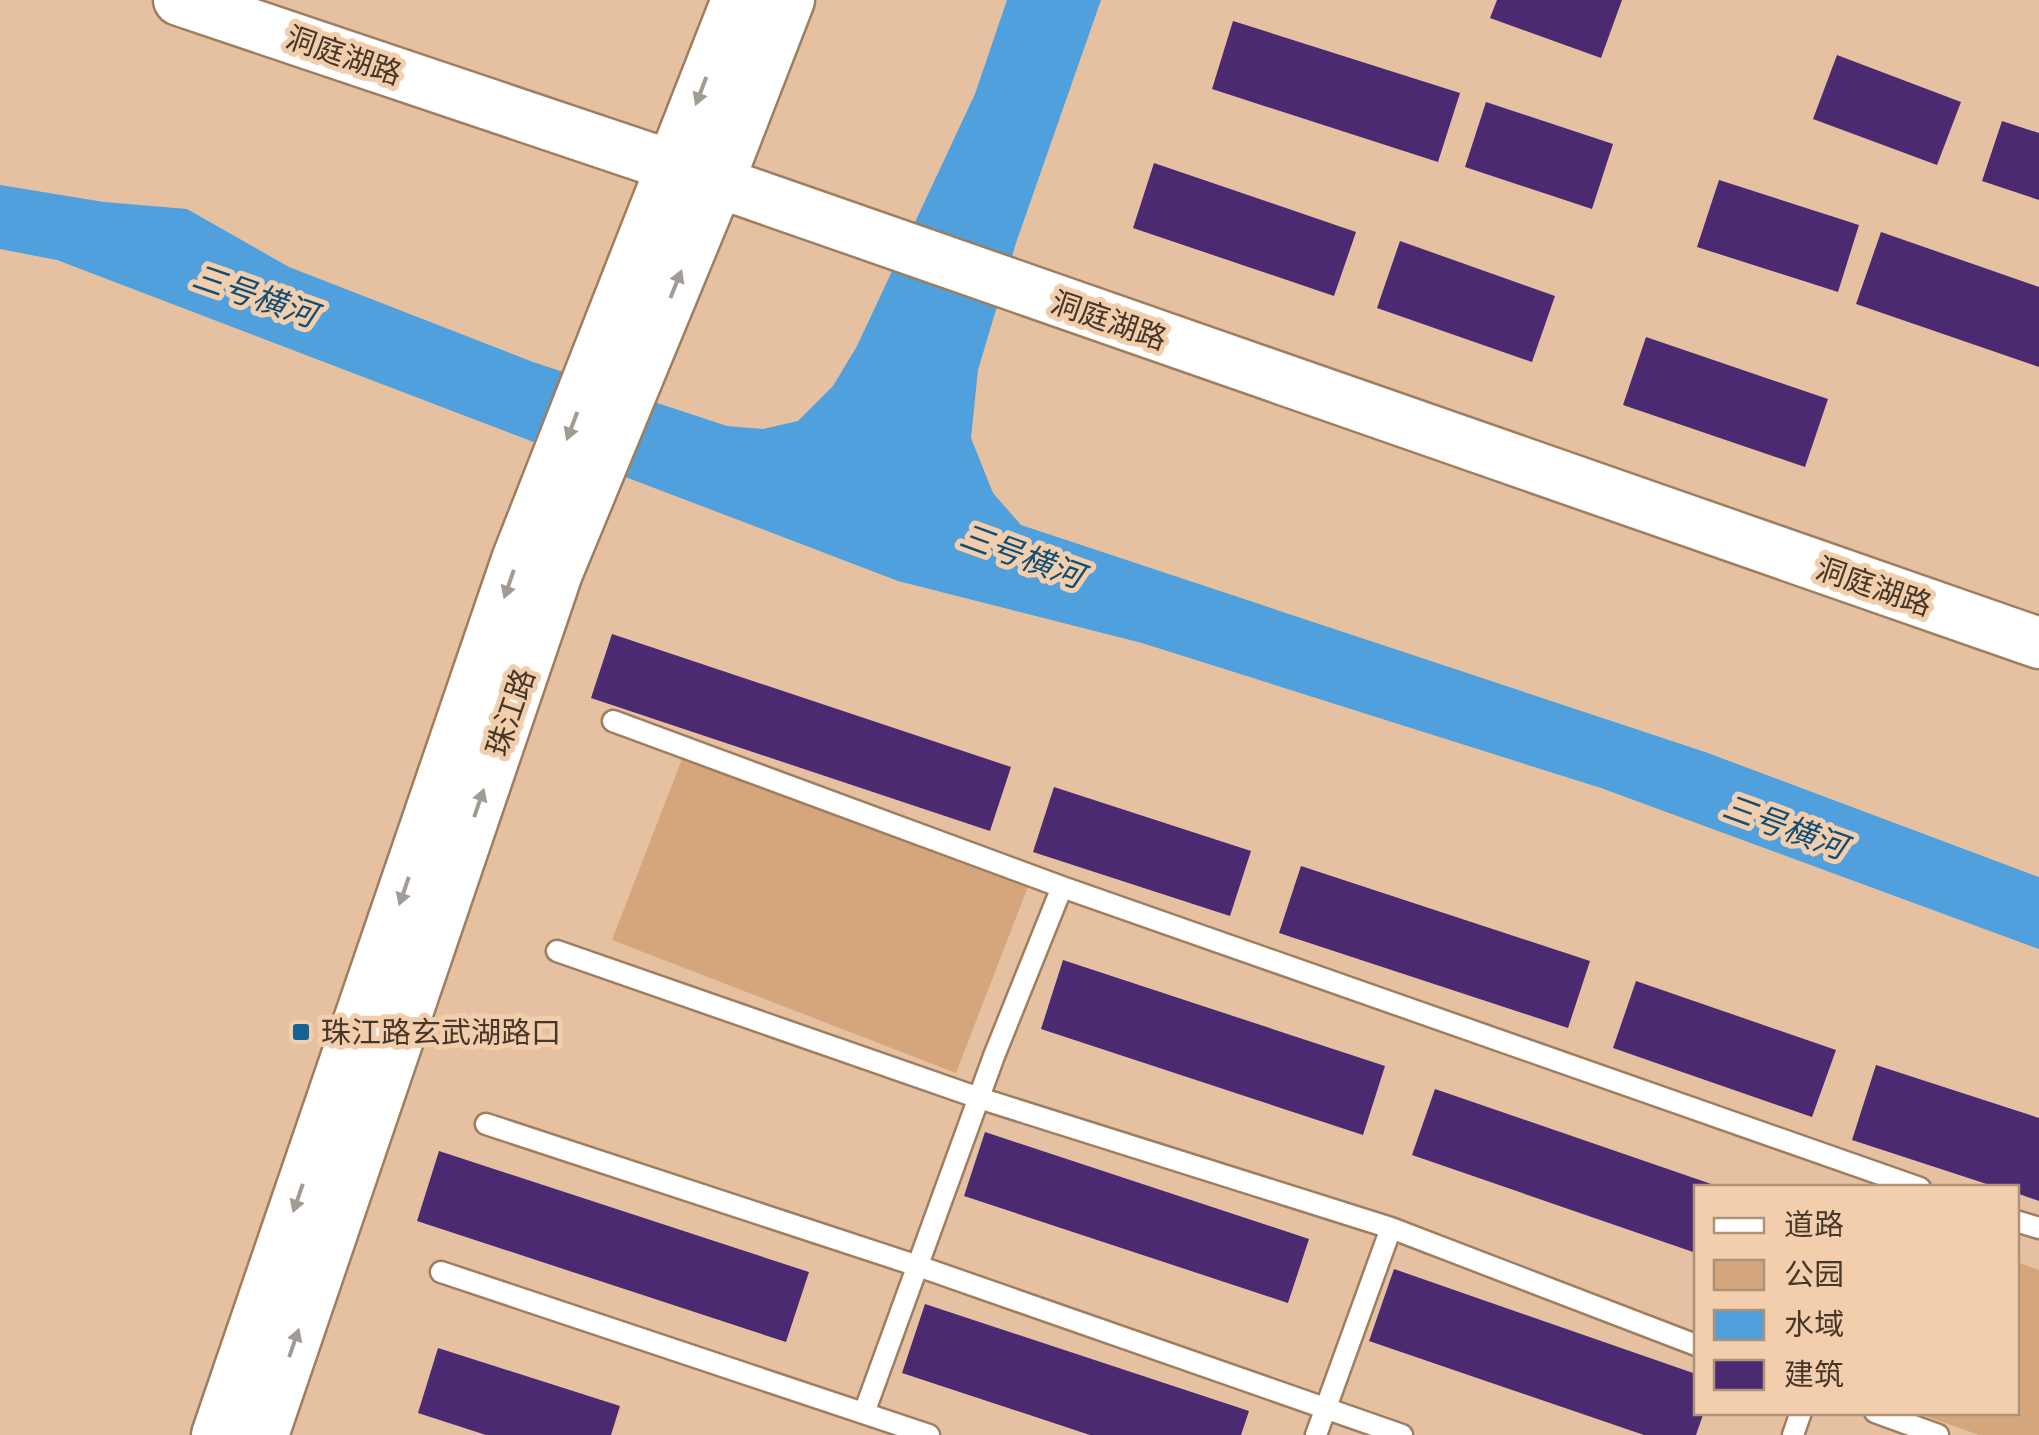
<svg xmlns="http://www.w3.org/2000/svg" width="2039" height="1435" font-family="Mulish,'Noto Sans SC',sans-serif">
  <rect width="100%" height="100%" fill="#e5c1a1"/>
  <!-- green -->
  <path fill="#d5a67c" d="M685,751L1029,884L956,1073L612,940Z
    M2017,1262L2039,1270V1435H1979L1917,1413L2016,1412Z"/>
  <!-- water -->
  <path fill="#4fa0dc" d="M1007,0H1101L1016,243L978,370L971,438L993,493L1021,525L1705,752L2039,877V949L1601,788L1142,643L898,581L57,260L0,249V185L104,202L187,209L289,267L533,362L727,426L763,429L798,421L833,386L857,346L975,94Z"/>
  <!-- building -->
  <path fill="#4c2a71" d="M1497,0H1622L1601,58L1490,18Z
    M1233,21L1460,93L1438,162L1212,89Z
    M1837,55L1961,102L1937,165L1813,119Z
    M1486,102L1613,144L1592,209L1465,167Z
    M2002,121L2039,133V200L1982,181Z
    M1154,163L1356,232L1334,296L1133,228Z
    M1719,180L1859,225L1838,292L1697,247Z
    M1881,232L2039,287V367L1856,304Z
    M1400,241L1555,296L1532,362L1377,308Z
    M1646,337L1828,399L1805,467L1623,405Z
    M612,634L1011,767L990,831L591,698Z
    M1054,787L1251,851L1230,916L1033,852Z
    M1301,866L1590,961L1568,1028L1279,933Z
    M1063,960L1385,1066L1363,1135L1041,1029Z
    M1636,981L1836,1050L1812,1117L1613,1048Z
    M1876,1065L2039,1118V1201L2016,1193V1188H1999L1852,1140Z
    M1435,1089L1720,1187L1696,1188V1253L1412,1155Z
    M985,1132L1309,1239L1288,1303L964,1196Z
    M439,1151L809,1272L786,1342L417,1221Z
    M1394,1269L1696,1374V1412H1704L1696,1435H1644L1369,1341Z
    M925,1304L1249,1411L1241,1435H1090L902,1373Z
    M438,1348L620,1406L611,1435H486L418,1413Z"/>
  <g fill="none" stroke-linecap="round" stroke-linejoin="round">
    <!-- service casing -->
    <g stroke="#9f7d5f" stroke-width="25">
      <path id="service" d="M613,721L1062,887
        M557,951L979,1098L1391,1228
        M486,1124L918,1266L1402,1435
        M2016,1221L2039,1228
        M441,1272L929,1435
        M1875,1412L1938,1435
        M864,1413L994,1056L1062,887L1920,1188
        M1316,1435L1391,1228L1696,1345
        M1793,1435L1801,1412"/>
    </g>
    <!-- tertiary casing -->
    <g stroke="#9f7d5f" stroke-width="55">
      <path id="tertiary" d="M179,0L672,166L2039,643
        M217,1435L517,560L737,0
        M263,1435L557,573L718,183L789,0"/>
    </g>
    <!-- service -->
    <use href="#service" stroke="#fff" stroke-width="20"/>
    <!-- tertiary -->
    <use href="#tertiary" stroke="#fff" stroke-width="50"/>
  </g>
  <!-- one-way arrows -->
  <defs><path id="oneway-solid" d="M-6-.8H1V-3.2L6.5 0L1 3.2V.8H-6Z" transform="scale(2.5)"/></defs>
  <g fill="#a29b94">
    <use href="#oneway-solid" transform="translate(701 91) rotate(111)"/>
    <use href="#oneway-solid" transform="translate(676 284) rotate(-68)"/>
    <use href="#oneway-solid" transform="translate(572 426) rotate(111)"/>
    <use href="#oneway-solid" transform="translate(509 584) rotate(109)"/>
    <use href="#oneway-solid" transform="translate(479 803) rotate(-71)"/>
    <use href="#oneway-solid" transform="translate(404 891) rotate(109)"/>
    <use href="#oneway-solid" transform="translate(298 1198) rotate(109)"/>
    <use href="#oneway-solid" transform="translate(294 1343) rotate(-71)"/>
  </g>
  <!-- markers -->
  <rect fill="#156496" stroke="#f2cead" stroke-width="4" x="291" y="1022" width="20" height="20" rx="5"/>
  <g text-anchor="middle" dominant-baseline="central" stroke-width="10" stroke-linejoin="round" paint-order="stroke">
    <!-- street labels -->
    <g font-size="30" fill="#46372a" stroke="#f2cead">
      <text transform="translate(344 55) rotate(19)">洞庭湖路</text>
      <text transform="translate(1109 320) rotate(19)">洞庭湖路</text>
      <text transform="translate(1874 586) rotate(19)">洞庭湖路</text>
      <text transform="translate(510 712) rotate(-71)">珠江路</text>
    </g>
    <!-- poi labels -->
    <g font-size="30" fill="#46372a" stroke="#f2cead" text-anchor="start">
      <text x="321" y="1032">珠江路玄武湖路口</text>
    </g>
    <!-- water labels -->
    <g font-size="32" font-style="italic" fill="#114e76" stroke="#f2cead">
      <text transform="translate(255 295) rotate(19)">三号横河</text>
      <text transform="translate(1022 555) rotate(20)">三号横河</text>
      <text transform="translate(1785 826) rotate(20)">三号横河</text>
    </g>
  </g>
  <!-- legend -->
  <rect x="1694" y="1185" width="325" height="230" fill="#f2cead" stroke="#ad9279" stroke-width="2.5"/>
  <rect x="1714" y="1218" width="50" height="15" fill="#ffffff" stroke="#ad9279" stroke-width="2.5"/>
  <text x="1784" y="1235" font-size="30" fill="#46372a">道路</text>
  <rect x="1714" y="1260" width="50" height="30" fill="#d5a67c" stroke="#ad9279" stroke-width="2.5"/>
  <text x="1784" y="1285" font-size="30" fill="#46372a">公园</text>
  <rect x="1714" y="1310" width="50" height="30" fill="#4fa0dc" stroke="#ad9279" stroke-width="2.5"/>
  <text x="1784" y="1335" font-size="30" fill="#46372a">水域</text>
  <rect x="1714" y="1360" width="50" height="30" fill="#4c2a71" stroke="#ad9279" stroke-width="2.5"/>
  <text x="1784" y="1385" font-size="30" fill="#46372a">建筑</text>
</svg>
